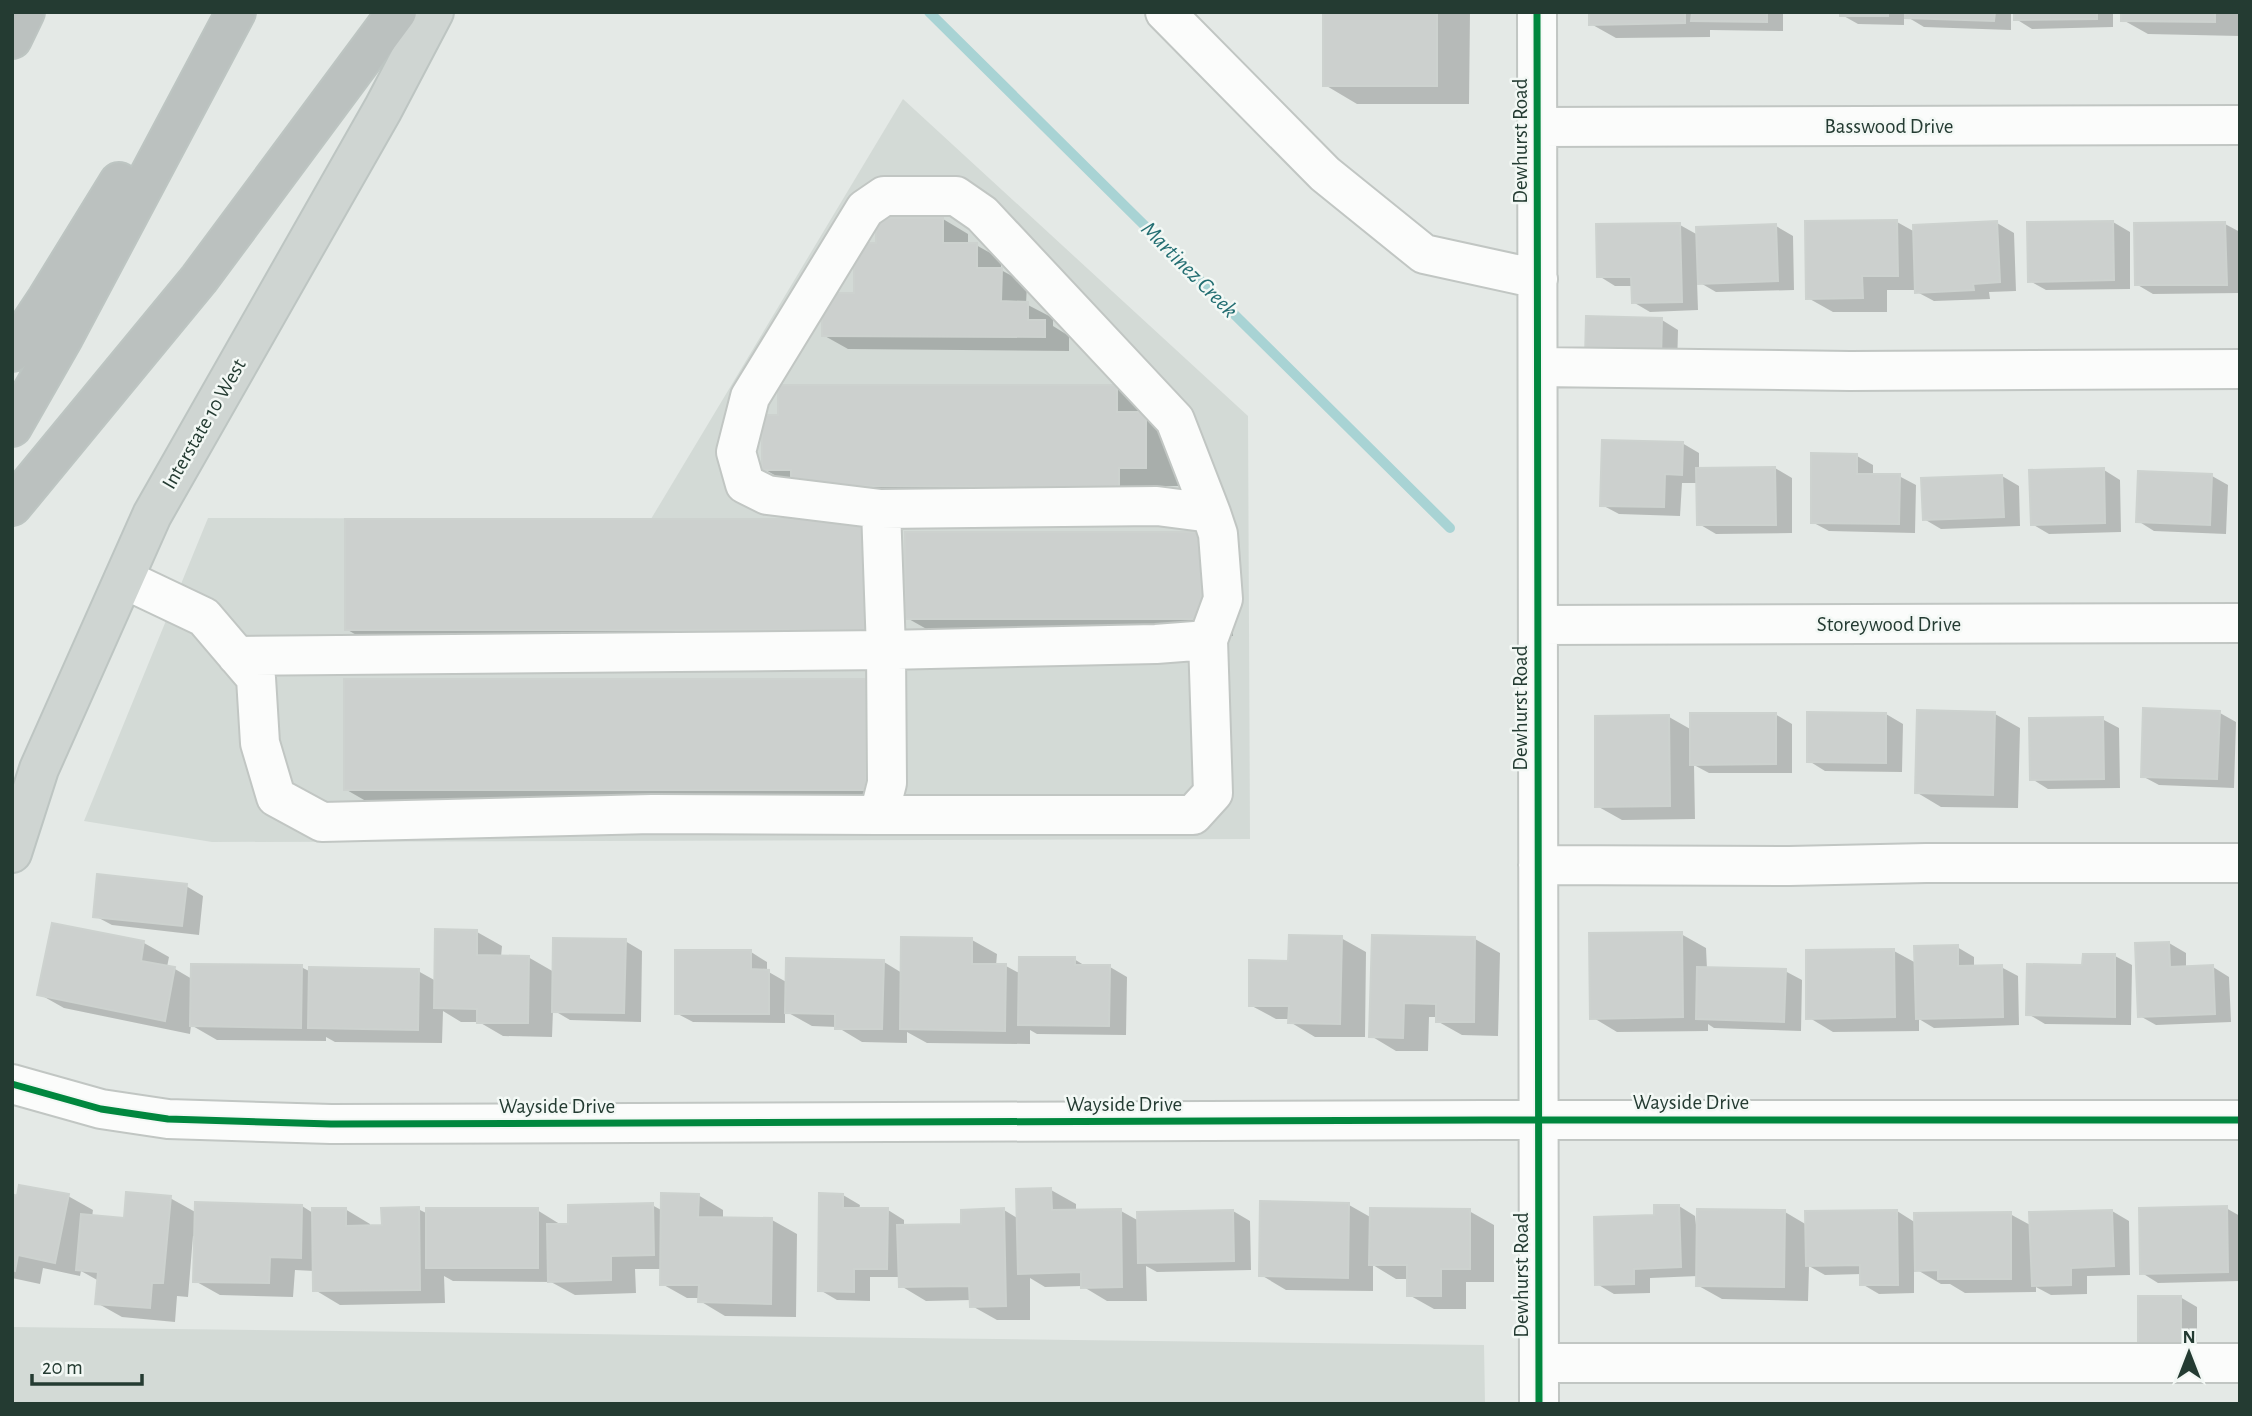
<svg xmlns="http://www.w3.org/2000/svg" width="2252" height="1416" font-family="'Alegreya Sans',sans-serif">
  <rect width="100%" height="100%" fill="#e4e9e6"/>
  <!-- built -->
  <path fill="#d3dad6" d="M903,99L1248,416L1250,839L212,842L84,821L208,518L651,519Z
    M12,1327L1484,1345L1485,1404H12Z"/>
  <!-- shadow -->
  <path fill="#0003" d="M1325,12H1470L1469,104H1357L1325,85Z
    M1591,12H1783V31L1710,30V37L1616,38L1591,24Z
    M1842,12H2011V30L1924,27L1904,15V25L1858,24L1842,15Z
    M2016,12H2113V27L2032,29L2016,19Z
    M2123,12H2240V36L2148,34L2123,20Z
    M943,219L968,234V245H976L1001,259V270L1027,284L1026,304L1053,318V326L1069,336V351L848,349L823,335L855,295L878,245Z
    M1897,222L1915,232L1997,223L2014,233L2016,291L1989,292L1990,299L1934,301L1917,292V290H1887V312H1833L1808,298Z
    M2113,222L2130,232V289L2046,290L2030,281Z
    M2225,224L2240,232V293L2153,294L2136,284Z
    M1680,225L1698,235L1776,226L1793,236L1794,290L1716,292L1697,281L1698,310L1650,312L1633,302V286H1615L1599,276Z
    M1662,320L1678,330L1677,368L1604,367Z
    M1116,387L1149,406L1178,433V486H1151V505L825,504L764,469Z
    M1682,443L1699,453V470L1775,468L1792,478V533L1716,534L1699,524L1698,483H1682L1680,516L1619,514L1602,505Z
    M1857,456L1873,465V476H1899L1916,485L1915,533L1829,531L1812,522Z
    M2104,470L2120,480L2121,532L2049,534L2032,524Z
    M2002,476L2019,486L2020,526L1941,529L1924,519Z
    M2212,476L2228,485L2226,534L2154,531L2138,521Z
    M866,521L899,648H379L346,629Z
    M1233,553V636H939L907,618Z
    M866,681L899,700V808H378L345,789Z
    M2220,713L2236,722L2234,788L2159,785L2142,776Z
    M1775,714L1792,724V773H1709L1694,765L1695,819L1622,820L1597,806L1669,717L1692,730Z
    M1886,714L1903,724L1902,772L1825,771L1809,761Z
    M1995,714L2020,728L2018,808L1941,807L1916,792Z
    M2102,719L2119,728L2120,788L2048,789L2032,779Z
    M186,886L203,896L199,935L112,925L95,916Z
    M53,925L144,943L169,957L167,967L175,969L192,979L301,967L311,972L418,971L436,981L477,932L502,946L501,957H528L554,972L625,941L642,951L641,1022L570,1020L553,1010L552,1037L503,1036L479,1022H461L443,1011L442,1043L335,1042L326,1037V1041L217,1040L191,1025L190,1034L64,1008L39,994Z
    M1681,934L1706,948L1707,969L1785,971L1802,980L1801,1031L1714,1028L1708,1024V1031L1617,1032L1592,1017Z
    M1373,937L1475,939L1500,953L1498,1036L1462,1035L1437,1021L1438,1017H1429L1428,1051H1396L1371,1036Z
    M1341,938L1366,952L1365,1037H1315L1290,1022V1019H1276L1250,1005L1290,962Z
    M972,940L997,954L996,966H1006L1021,974L1074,959L1087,967H1110L1127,977L1126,1035L1037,1034L1030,1030V1044L927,1043L907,1032V1043L862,1042L837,1027L812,1026L785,1011V1023L693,1022L676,1013L751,952L767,962V971L788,983L884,962L902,973Z
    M2169,943L2186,953V968L2213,967L2229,977L2231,1022L2156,1025L2140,1016Z
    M1957,947L1974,957V967H2001L2018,976L2019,1025L1934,1028L1919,1019V1031L1833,1032L1808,1017L1894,951L1916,963Z
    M2115,956L2132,965L2131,1025L2045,1024L2028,1014L2084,967Z
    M1051,1190L1076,1204V1212L1121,1211L1139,1221L1233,1211L1250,1221L1251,1270L1157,1272L1146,1266L1147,1301H1107L1082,1286L1045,1287L1030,1278V1320H997L972,1306V1300L926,1301L901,1286L900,1277H870V1301L837,1300L820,1290L843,1195L860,1205L859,1210H888L904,1220V1226L963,1225L1004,1210L1019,1219Z
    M698,1195L723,1210V1219L772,1220L797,1234L796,1317L725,1316L700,1301V1298H687L662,1284V1269H635L636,1293L575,1295L551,1282L453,1281L444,1276L445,1303L340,1305L315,1290L314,1271L295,1270L293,1297L220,1295L195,1281L196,1237L193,1236L188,1297L177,1296L175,1322L122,1317L97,1303L99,1281L81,1271L80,1276L43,1268L40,1284L12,1278V1196H68L93,1210L92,1217L125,1219L170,1198L197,1213L302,1206L313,1213L345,1209L370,1224V1227H384L418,1209L428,1214L537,1210L563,1226L652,1205L663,1211Z
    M1349,1205L1372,1218L1469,1211L1494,1225V1282H1466V1309H1434L1409,1295V1279H1396L1373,1265V1291L1286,1290L1261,1275Z
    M1679,1206L1695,1216L1696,1225L1785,1212L1807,1225L1897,1211L1916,1223L2010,1214L2032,1226L2112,1211L2129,1221L2130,1275L2087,1276V1294L2051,1295L2036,1287V1292L1965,1293L1950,1284H1941L1914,1268V1293L1879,1294L1862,1284V1274L1825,1275L1809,1266L1808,1301L1722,1299L1697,1285L1698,1276L1650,1278V1293L1614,1294L1597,1284L1655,1217Z
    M2226,1208L2240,1216V1281L2158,1283L2142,1273Z
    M2180,1297L2197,1307V1356H2156Z"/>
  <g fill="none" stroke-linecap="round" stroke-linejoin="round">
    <!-- stream -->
    <path stroke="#a8d3d4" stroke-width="10" d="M929,12L1450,528"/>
  </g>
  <!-- building -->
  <path fill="#ccd0ce" stroke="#cdd2cf" stroke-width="2" d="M1323,12H1437V86H1323Z
    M1589,12H1685V23L1589,25Z
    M1692,12H1767V22L1691,21Z
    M1840,12H1888V16H1840Z
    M1905,12H1995L1994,21L1905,18Z
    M2014,12H2097V19L2014,20Z
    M2121,12H2215V22L2121,21Z
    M876,218H943V243H977V268H1002L1001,301L1028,302V320H1045V337L822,336V293H854V243H876Z
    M1897,220L1898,276H1862L1863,298L1806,299L1805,221Z
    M1997,221L2000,282L1973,284L1974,290L1915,293L1913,225Z
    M2113,221L2114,280L2028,282L2027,222Z
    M2225,222L2227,285H2135L2134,223Z
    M1680,223L1682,302L1632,303L1631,277H1597L1596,224Z
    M1776,224L1778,281L1698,284L1696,227Z
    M1586,316L1662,318L1661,360L1585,358Z
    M778,385H1117V412H1146V468H1119V487L791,486V470H762V415H778Z
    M1602,440L1683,442L1682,475L1665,474L1664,507L1600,506Z
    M1811,453L1857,454V474H1900L1899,524L1811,523Z
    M1775,467L1776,525H1697L1696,468Z
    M2104,468L2105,523L2031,525L2029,470Z
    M2138,471L2212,474L2210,525L2136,522Z
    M2002,475L2004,517L1923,520L1921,478Z
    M345,519H866V630H345Z
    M905,532H1201V619H905Z
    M344,679H866V790H344Z
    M2143,708L2220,711L2217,779L2141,777Z
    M1917,710L1995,712L1993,795L1915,793Z
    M1807,712L1886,713V763L1807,762Z
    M1690,713H1776V764L1690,765Z
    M1669,715L1670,806L1595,807V716Z
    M2103,717L2104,779L2030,780L2029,718Z
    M97,874L187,884L182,926L93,917Z
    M52,923L144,941L141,961L175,967L165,1021L37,995Z
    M435,929L477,930V955L529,956L528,1023H477V1009L434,1008Z
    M1682,932L1683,1017L1590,1019L1589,933Z
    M1289,935L1342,936L1340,1024L1288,1023L1289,1006H1249V960L1288,961Z
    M1372,935L1475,937L1474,1022H1436V1004L1404,1003L1403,1038L1369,1037Z
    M901,937L972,938V964H1006L1005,1031L900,1029Z
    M553,938L626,939L624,1013L552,1012Z
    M2169,942L2170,967L2213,965L2215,1014L2138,1017L2135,943Z
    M1958,945V966L2002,965L2003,1017L1916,1019L1914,946Z
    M1894,949L1895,1017L1806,1019V950Z
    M675,950H751V969L769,970V1014H675Z
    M2083,954H2115V1017L2026,1015L2027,964L2082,965Z
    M1019,957H1075V965H1110L1109,1026L1018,1025Z
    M786,958L884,960L882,1029H835V1014L785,1013Z
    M191,964L302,965L301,1028L190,1026Z
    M309,967L419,969L418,1030L308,1028Z
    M1697,967L1786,969L1784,1022L1696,1019Z
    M19,1185L69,1194L55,1263L18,1255L15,1271L12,1270V1194L17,1196Z
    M1051,1188L1052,1210L1121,1209L1122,1287L1081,1288V1272L1018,1274L1016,1189Z
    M126,1192L171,1196L163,1283H152L150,1308L95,1304L98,1272L76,1270L81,1214L124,1218Z
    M661,1193L699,1194L698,1217L772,1218L771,1304L698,1302L699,1285H660Z
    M819,1193L843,1194V1208H888L887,1269H854V1292L818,1291Z
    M1260,1201L1349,1203L1348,1278L1259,1276Z
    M195,1202L302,1205L301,1258L270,1257L269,1283L193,1282Z
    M653,1203L654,1255L611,1256V1280L548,1282L547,1224H568V1205Z
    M1654,1205H1679L1681,1267L1634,1269V1284L1595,1285L1594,1217L1654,1215Z
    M2227,1206L2228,1272L2140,1274L2139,1208Z
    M419,1207L420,1290L313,1291L312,1208H346V1226L382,1225L381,1208Z
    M426,1208H538V1268H426Z
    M1004,1208L1006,1306L970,1307L969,1286L899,1287L897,1225L961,1224V1210Z
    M1370,1208L1470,1209V1269H1441V1296H1407V1265H1369Z
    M1697,1209L1785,1210L1784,1287L1696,1286Z
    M1233,1210L1234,1261L1138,1263L1137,1212Z
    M1897,1210L1898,1285H1860V1265L1806,1266L1805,1211Z
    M2112,1210L2114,1266L2071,1268V1285L2032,1286L2029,1212Z
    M2011,1212V1279H1938V1270L1915,1271L1914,1213Z
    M2138,1296H2181V1347L2138,1348Z"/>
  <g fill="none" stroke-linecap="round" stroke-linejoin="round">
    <!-- minor casing -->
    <g stroke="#c1c6c3" stroke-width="42">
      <path id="minor" d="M1165,12L1325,174L1424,254L1538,279
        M1537,12L1539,1404
        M1538,127L2240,125
        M1538,367L1850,371L2240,369
        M881,509L767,495L745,484L736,452L750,397L865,209L884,196H956L982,214L1175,420L1211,513
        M124,579L204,617L256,678L260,743L276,797L322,822L652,814L879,815L887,783L886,650L1156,644L1208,640L1223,599L1218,534L1211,513L1157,506L881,509L886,650L237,656
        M1538,625L2240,623
        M879,815H1193L1213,793L1208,640
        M1538,865L1789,866L1926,863H2240
        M12,1084L101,1109L168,1119L331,1124L1486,1120H2240
        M1539,1363H2240"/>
    </g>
    <!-- major casing -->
    <g stroke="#bdc5c2" stroke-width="42">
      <path id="major" d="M12,853L39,769L152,515L383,109L434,12"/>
    </g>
    <!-- highway casing -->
    <g stroke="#bdc5c2" stroke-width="42">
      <path id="highway" d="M12,39L25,12
        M12,352L47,299L119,182
        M12,427L64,336L236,12
        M12,506L199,279L397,12"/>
    </g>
    <!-- minor -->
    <use href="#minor" stroke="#fbfcfb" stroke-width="38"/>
    <!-- major -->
    <use href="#major" stroke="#cfd5d2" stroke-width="38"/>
    <!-- highway -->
    <use href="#highway" stroke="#bbc1bf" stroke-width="38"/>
    <!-- cycleway casing -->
    <g stroke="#f3f8f5" stroke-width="11">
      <path id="cycleway" d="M1537,12L1539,1404
        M12,1084L101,1109L168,1119L331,1124L1486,1120H2240"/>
    </g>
    <!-- cycleway -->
    <use href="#cycleway" stroke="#00873e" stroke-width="7"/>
  </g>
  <g text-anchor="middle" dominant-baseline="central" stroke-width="5" stroke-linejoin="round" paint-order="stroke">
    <!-- street labels -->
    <g font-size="21" fill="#243b32" stroke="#f3f8f5">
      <text x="1889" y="126">Basswood Drive</text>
      <text transform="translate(1520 141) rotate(-90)">Dewhurst Road</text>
      <text transform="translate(204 424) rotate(-60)">Interstate 10 West</text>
      <text x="1889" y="624">Storeywood Drive</text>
      <text transform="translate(1520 708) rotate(-90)">Dewhurst Road</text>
      <text x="1691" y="1102">Wayside Drive</text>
      <text x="1124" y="1104">Wayside Drive</text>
      <text x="557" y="1106">Wayside Drive</text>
      <text transform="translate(1521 1275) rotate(-90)">Dewhurst Road</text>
    </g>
    <!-- water labels -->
    <g font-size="23" font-style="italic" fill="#236e72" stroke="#f3f8f5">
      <text transform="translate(1189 270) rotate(45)">Martinez Creek</text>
    </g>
  </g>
  <!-- border -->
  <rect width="2252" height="1416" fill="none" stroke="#243b32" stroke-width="28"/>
  <!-- north arrow -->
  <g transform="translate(2189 1353)" stroke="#f3f8f5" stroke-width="5" paint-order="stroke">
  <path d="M0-5L12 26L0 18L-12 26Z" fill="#243b32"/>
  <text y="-10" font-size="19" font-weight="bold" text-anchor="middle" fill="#243b32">N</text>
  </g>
  <!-- scale -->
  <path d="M32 1374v10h110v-10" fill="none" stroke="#243b32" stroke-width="3.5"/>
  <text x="42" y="1374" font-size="21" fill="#243b32" stroke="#f3f8f5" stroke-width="5" paint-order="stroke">20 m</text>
</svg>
